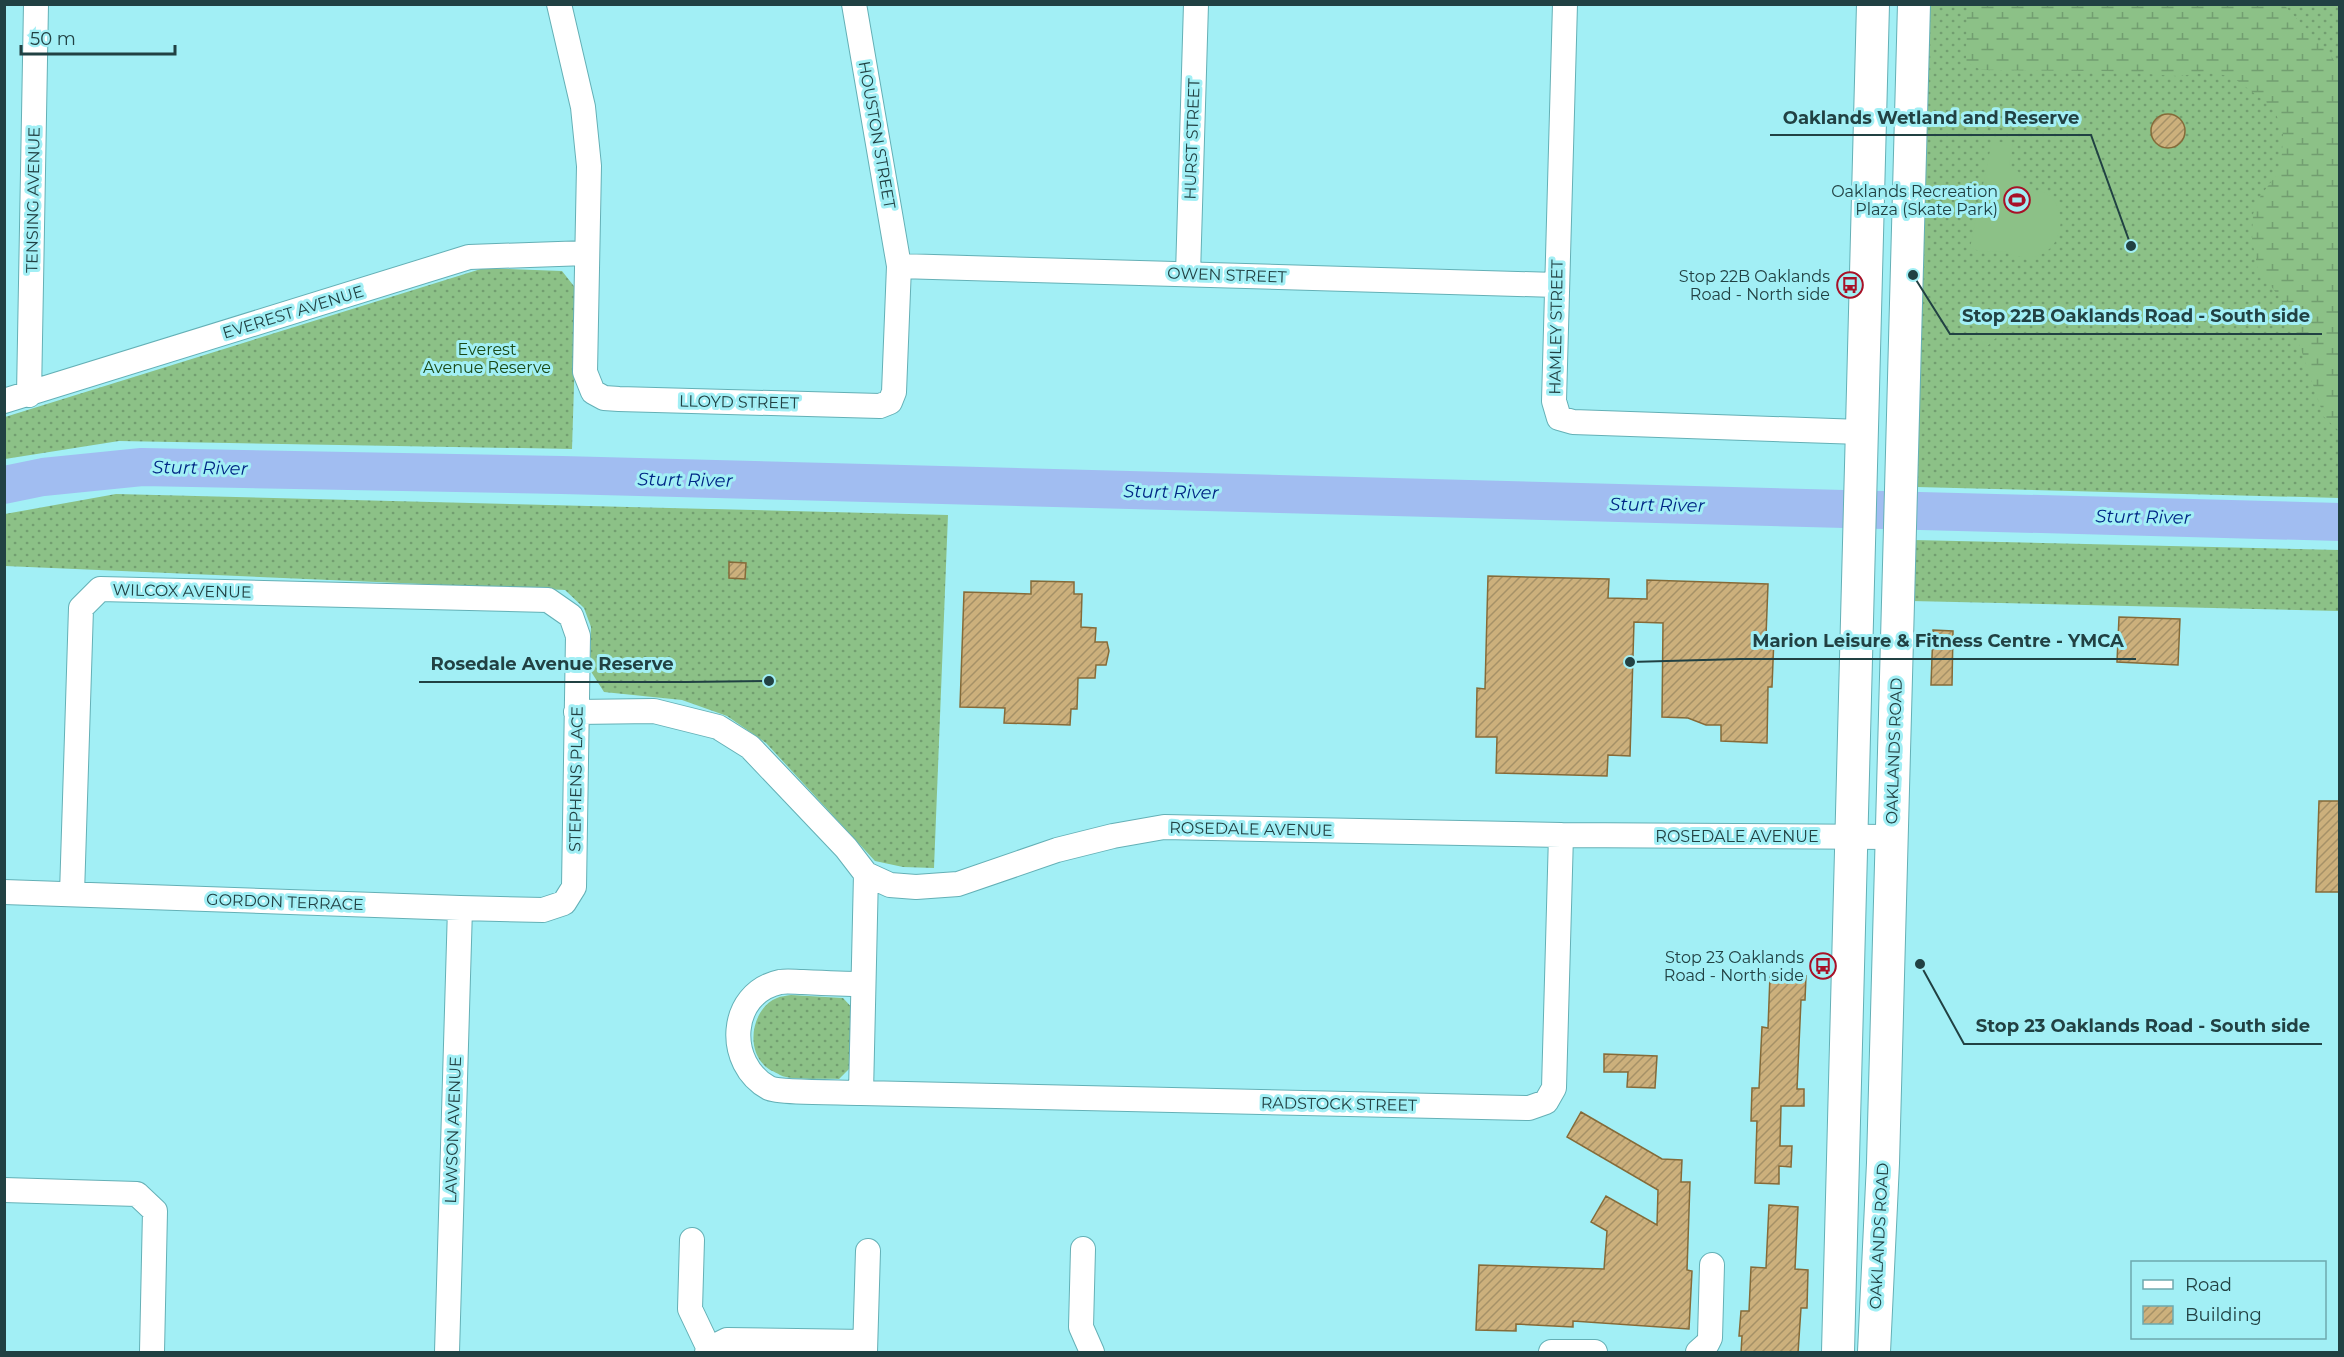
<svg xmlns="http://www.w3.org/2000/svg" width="2344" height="1357" font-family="Montserrat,sans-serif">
  <defs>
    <pattern id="grass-dots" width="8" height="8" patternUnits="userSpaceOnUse" patternTransform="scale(1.5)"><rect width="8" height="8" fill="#8cc187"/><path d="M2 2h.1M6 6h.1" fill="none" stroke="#729e70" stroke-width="1.8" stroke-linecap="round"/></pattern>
    <pattern id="wetland-marsh" width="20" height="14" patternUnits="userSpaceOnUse" patternTransform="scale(1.5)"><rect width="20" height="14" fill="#8cc187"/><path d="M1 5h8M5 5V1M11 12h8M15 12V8" fill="none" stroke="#729e70"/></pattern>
    <pattern id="building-hatch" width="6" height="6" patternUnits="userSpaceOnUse" patternTransform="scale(1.5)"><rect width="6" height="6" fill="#ccb07c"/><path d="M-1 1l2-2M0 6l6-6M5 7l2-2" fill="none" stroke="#a59167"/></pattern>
  </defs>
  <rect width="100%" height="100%" fill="#a2eff5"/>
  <!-- grass -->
  <path fill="url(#grass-dots)" d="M1928,5H2339V498L1917,487Z
    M484,268L562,271L577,290L572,449L119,441L5,459V417Z
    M116,494L948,515L934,868L903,867L875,861L766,743L727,716L682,700L604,692L590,670L591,627L584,608L565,590L5,566V514Z
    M1913,540L2339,550V611L1911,601Z
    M791,995L843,998L856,1012L853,1065L839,1079C824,1078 792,1081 780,1075C775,1072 767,1069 764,1065C745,1047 753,1007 777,998C781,996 786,996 791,995Z"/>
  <!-- wetland -->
  <path fill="url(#wetland-marsh)" d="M1967,5H2284L2330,54L2340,71L2339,431L2324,417L2290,317L2280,298L2258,269L2252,240L2253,214L2261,195L2275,177L2282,153L2283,134L2276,114L2267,103L2231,76L2207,73L2177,76L2104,71L1981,70L1966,62Z"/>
  <!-- garden -->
  <path fill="#8cc187" d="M1992,141L2013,144L2009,165C2019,171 2028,179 2027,192C2071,181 2072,258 2028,257C2020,257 2012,257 2006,251L1983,252L1970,248Z
    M1997,307L2008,309L2017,319L1986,347C1971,329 1973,315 1997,307Z"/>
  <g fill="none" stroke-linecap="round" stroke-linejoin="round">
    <!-- river -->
    <path stroke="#a1bdf1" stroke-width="38" d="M4,485L43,477L142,467L562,475L2340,522"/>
  </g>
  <!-- building -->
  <path fill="url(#building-hatch)" stroke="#856b39" stroke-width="1.5" d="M2151 131a17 17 0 1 1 34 0a17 17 0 1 1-34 0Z
    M729,562L746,563L745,579L729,578Z
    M1488,576L1609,579L1608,598L1647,599V580L1768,584L1766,636L1774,637L1772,687H1768L1767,743L1721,741V725H1706L1688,718L1662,717L1663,623L1634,622L1630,756L1608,755L1607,776L1496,773L1497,737H1476L1477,688L1485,689Z
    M1031,581L1074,582V594H1082L1081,627L1096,628L1095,642H1107L1109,651L1106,665H1096L1095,678H1078L1077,709H1071L1070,725L1004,723L1005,708L960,707L964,592L1031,594Z
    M2119,617L2180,619L2178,665L2117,662Z
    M1933,630L1953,631L1952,685H1931Z
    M2319,801H2340V892H2316Z
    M1770,975L1806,976L1805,1000H1801L1797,1089H1804V1106H1781L1780,1146H1792L1791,1167L1779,1166V1184L1755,1183L1757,1121H1751L1752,1088H1759L1762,1027L1768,1028Z
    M1604,1054L1657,1056L1655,1088L1627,1087L1628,1072H1604Z
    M1581,1112L1662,1159L1682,1160L1681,1182H1690L1687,1270L1692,1271L1689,1329L1573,1321V1327L1516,1324V1331L1476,1330L1479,1265L1604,1269L1607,1231L1591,1222L1606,1196L1657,1225L1658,1190L1567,1137Z
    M1769,1205L1798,1207L1795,1269L1808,1270L1807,1308H1801L1798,1353H1741L1742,1336H1739L1741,1311H1749L1751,1267L1766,1268Z"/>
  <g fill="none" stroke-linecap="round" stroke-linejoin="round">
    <!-- minor casing -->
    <g stroke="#64b0b6" stroke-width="26">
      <path id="minor" d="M559,4L583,107L589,166L585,372L593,392L604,398L619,399L880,406L890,402L894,392L899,266L854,4
        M1565,4L1554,401L1559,418L1573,422L1861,432
        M899,266L1556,285
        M1188,274L1196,4
        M29,395L36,4
        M4,401L469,257L587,253
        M576,712L654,711L718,727L750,747L846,848L866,874L890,885L916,887L958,884L1057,850L1113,836L1164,827L1561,835L1892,837
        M4,892L460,908L543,910L564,903L574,887L578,636L571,616L548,600L100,589L81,608L72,894
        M863,984C843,984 823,983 803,982C796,982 787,981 780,982C728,993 725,1064 769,1088C779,1093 845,1092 861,1093L1529,1108L1546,1102L1554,1088L1561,835
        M861,1093L866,874
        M4,1190L137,1194L155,1211L152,1352
        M692,1240L690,1309L709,1349L707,1352
        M1083,1249L1081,1327L1092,1352
        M709,1349L727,1340L865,1342
        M447,1352L460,908
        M865,1352L868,1251
        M1551,1352H1595
        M1698,1352L1707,1344L1710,1338L1712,1265"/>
    </g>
    <!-- major casing -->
    <g stroke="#64b0b6" stroke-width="34">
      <path id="major" d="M1838,1352L1873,4
        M1874,1352L1883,1163L1914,4"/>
    </g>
    <!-- minor -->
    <use href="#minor" stroke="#fff" stroke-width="24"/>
    <!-- major -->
    <use href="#major" stroke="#fff" stroke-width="32"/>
  </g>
  <!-- icons -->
  <defs>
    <g id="stadium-ring" transform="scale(1.35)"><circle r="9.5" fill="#a2eff5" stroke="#a81127" stroke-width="1.5"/><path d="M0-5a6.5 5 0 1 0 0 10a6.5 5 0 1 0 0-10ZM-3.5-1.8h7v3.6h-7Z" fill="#a81127"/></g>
    <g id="bus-ring" transform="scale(1.35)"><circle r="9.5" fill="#a2eff5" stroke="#a81127" stroke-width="1.5"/><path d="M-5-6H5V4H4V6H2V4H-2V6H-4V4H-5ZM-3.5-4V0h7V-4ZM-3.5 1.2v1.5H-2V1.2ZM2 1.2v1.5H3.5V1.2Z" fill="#a81127"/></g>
  </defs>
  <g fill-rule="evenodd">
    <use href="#stadium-ring" x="2017" y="200"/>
    <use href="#bus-ring" x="1850" y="285"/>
    <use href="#bus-ring" x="1823" y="966"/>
  </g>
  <g text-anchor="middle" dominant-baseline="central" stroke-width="6" stroke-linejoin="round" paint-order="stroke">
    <!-- street labels -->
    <g font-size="16" fill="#214143" stroke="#a2eff5">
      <text transform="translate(877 135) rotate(80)">HOUSTON STREET</text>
      <text transform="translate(1192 139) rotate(-88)">HURST STREET</text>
      <text transform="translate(33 200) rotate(-89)">TENSING AVENUE</text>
      <text transform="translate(1227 275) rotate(2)">OWEN STREET</text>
      <text transform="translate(293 312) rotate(-17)">EVEREST AVENUE</text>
      <text transform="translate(1556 327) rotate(-89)">HAMLEY STREET</text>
      <text transform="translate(739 402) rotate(1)">LLOYD STREET</text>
      <text transform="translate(182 591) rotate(1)">WILCOX AVENUE</text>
      <text transform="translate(1894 751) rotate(-88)">OAKLANDS ROAD</text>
      <text transform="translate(576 779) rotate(-89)">STEPHENS PLACE</text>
      <text transform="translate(1251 829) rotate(1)">ROSEDALE AVENUE</text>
      <text x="1737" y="836">ROSEDALE AVENUE</text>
      <text transform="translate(285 902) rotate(2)">GORDON TERRACE</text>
      <text transform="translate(1339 1104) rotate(1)">RADSTOCK STREET</text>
      <text transform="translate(453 1130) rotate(-88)">LAWSON AVENUE</text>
      <text transform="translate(1879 1236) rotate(-87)">OAKLANDS ROAD</text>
    </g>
    <!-- poi labels -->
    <g font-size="16" fill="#214143" stroke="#a2eff5" text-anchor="end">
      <text x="1998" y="191">Oaklands Recreation<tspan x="1998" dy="18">Plaza (Skate Park)</tspan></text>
      <text x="1830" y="276">Stop 22B Oaklands<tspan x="1830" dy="18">Road - North side</tspan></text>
      <text x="1804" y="957">Stop 23 Oaklands<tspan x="1804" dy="18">Road - North side</tspan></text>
    </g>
    <!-- park labels -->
    <g font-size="16" fill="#194a16" stroke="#a2eff5">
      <text x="487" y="349">Everest<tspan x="487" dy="18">Avenue Reserve</tspan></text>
    </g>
    <!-- water labels -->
    <g font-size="18" font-style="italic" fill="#002685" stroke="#a2eff5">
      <text transform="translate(200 468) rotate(1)">Sturt River</text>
      <text transform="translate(685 480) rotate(1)">Sturt River</text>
      <text transform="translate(1171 492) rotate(1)">Sturt River</text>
      <text transform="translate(1657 505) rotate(1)">Sturt River</text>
      <text transform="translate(2143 517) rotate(1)">Sturt River</text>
    </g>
  </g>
  <!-- callouts -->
  <path fill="none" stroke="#214143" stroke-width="2" d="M2131 246L2091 135H1770M1913 275L1950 334H2322M1630 662L1740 659H2136M769 681L686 682H419M1920 964L1964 1044H2322"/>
  <g fill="#214143" stroke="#a2eff5" stroke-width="2">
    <circle cx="2131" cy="246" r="6"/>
    <circle cx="1913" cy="275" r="6"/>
    <circle cx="1630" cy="662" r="6"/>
    <circle cx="769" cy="681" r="6"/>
    <circle cx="1920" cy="964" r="6"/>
  </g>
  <g font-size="18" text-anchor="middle" font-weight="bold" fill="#214143" stroke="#a2eff5" stroke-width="6" stroke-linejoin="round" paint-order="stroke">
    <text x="1931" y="124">Oaklands Wetland and Reserve</text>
    <text x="2136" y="322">Stop 22B Oaklands Road - South side</text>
    <text x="1938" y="647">Marion Leisure &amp; Fitness Centre - YMCA</text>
    <text x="552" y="670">Rosedale Avenue Reserve</text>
    <text x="2143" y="1032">Stop 23 Oaklands Road - South side</text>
  </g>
  <!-- border -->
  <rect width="2344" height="1357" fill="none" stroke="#214143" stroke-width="12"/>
  <!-- legend -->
  <rect x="2131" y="1261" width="195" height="78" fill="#a2eff5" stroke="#6ea9ae" stroke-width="1.5"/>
  <rect x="2143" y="1280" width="30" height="9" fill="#ffffff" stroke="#6ea9ae" stroke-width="1.5"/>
  <text x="2185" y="1291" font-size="18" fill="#214143">Road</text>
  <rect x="2143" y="1306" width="30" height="18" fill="url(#building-hatch)" stroke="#6ea9ae" stroke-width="1.5"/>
  <text x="2185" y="1321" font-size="18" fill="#214143">Building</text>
  <!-- scale -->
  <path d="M21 45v9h154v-9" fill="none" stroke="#214143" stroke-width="3"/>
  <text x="30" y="45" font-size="18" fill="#214143" stroke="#a2eff5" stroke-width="4.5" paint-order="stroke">50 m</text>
</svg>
